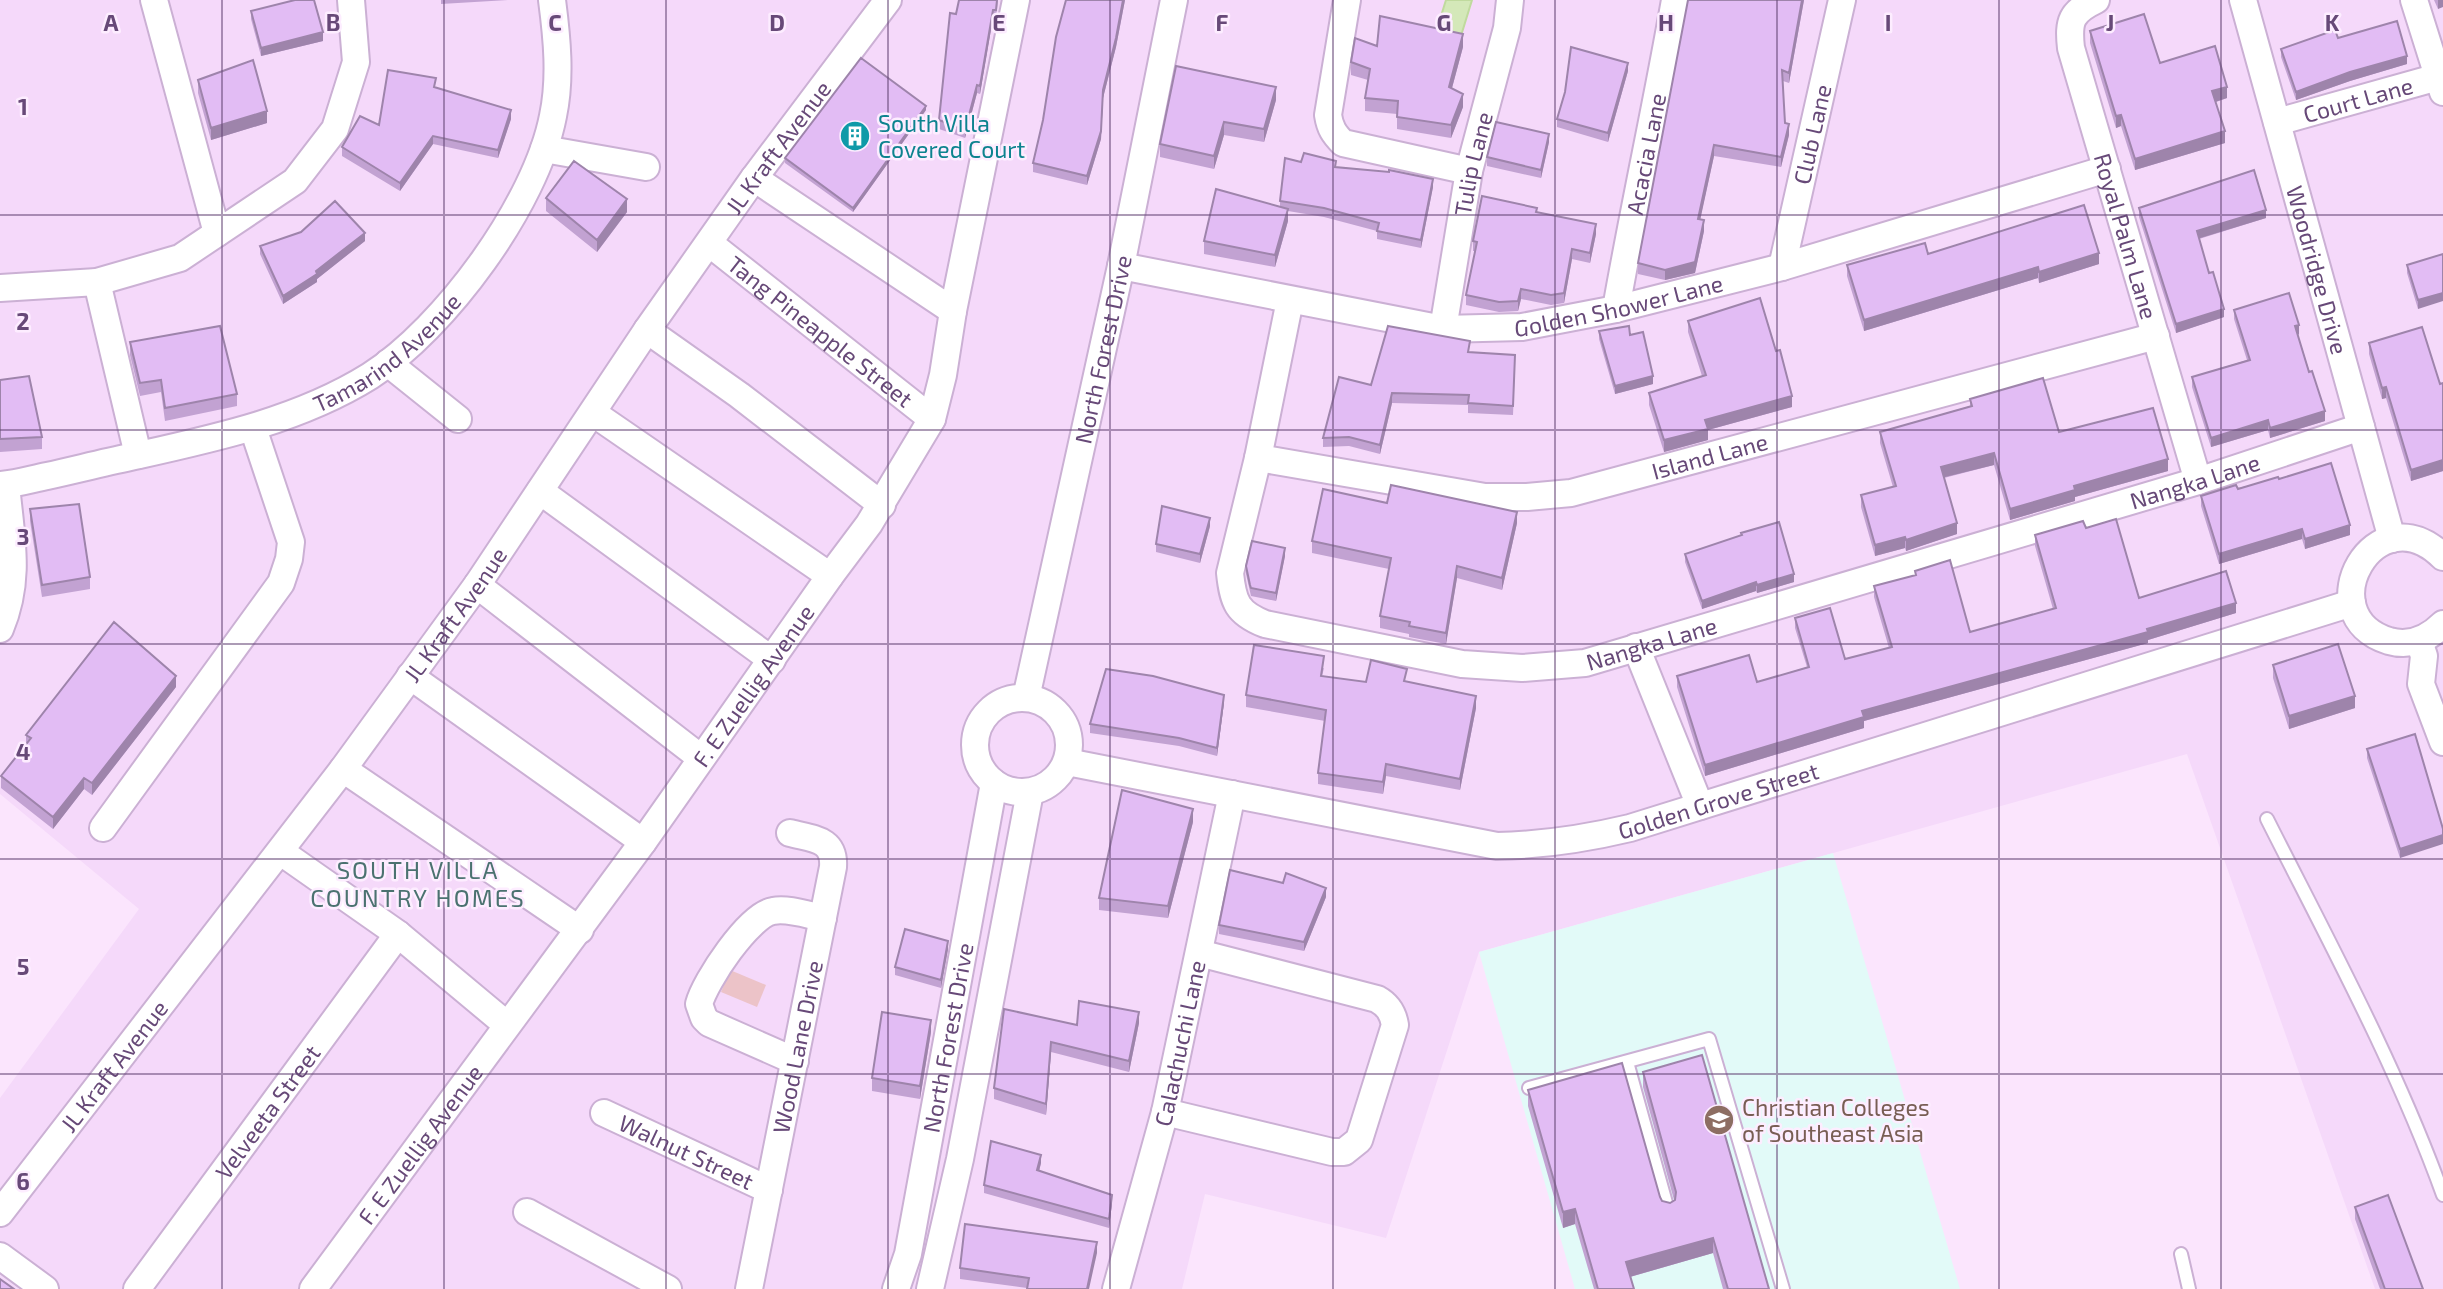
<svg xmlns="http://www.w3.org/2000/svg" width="2443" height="1289" font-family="'Exo 2',sans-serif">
  <rect width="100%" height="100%" fill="#fbe5fd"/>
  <!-- residential -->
  <path fill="#f5d9fa" d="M0,0H2443V1289H2375L2187,754L1479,952L1386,1238L1205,1194L1182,1289H0V1098L139,909L0,794Z"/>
  <!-- education -->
  <path fill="#e2faf8" d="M1833,853L1960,1289H1575L1479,952Z"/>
  <!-- green -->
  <path fill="#ecc3c8" d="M730,970L766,985L757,1007L721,992Z"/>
  <!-- water -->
  <path fill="#d4e8b9" stroke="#c0da9e" stroke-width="2" d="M1446,0H1472L1460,39L1436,32Z"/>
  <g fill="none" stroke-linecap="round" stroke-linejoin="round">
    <!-- lane casing -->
    <g stroke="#cbb0d4" stroke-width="16">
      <path id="lane" d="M2267,819C2329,942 2396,1065 2443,1195
        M1627,1062L1668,1210
        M1529,1088L1709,1039L1783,1289
        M2181,1254L2189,1289"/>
    </g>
    <!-- street casing -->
    <g stroke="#cbb0d4" stroke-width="30">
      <g id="street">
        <path d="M154,0L217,233"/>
        <path d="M1347,0L1328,115C1330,128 1334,134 1343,143L1469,171"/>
        <path id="s1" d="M2096,0C2071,12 2068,21 2071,48L2198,481"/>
        <path id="s2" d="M2243,0L2392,539"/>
        <path d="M2414,0L2443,92"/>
        <path id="s3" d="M2277,122L2438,77"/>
        <path d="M544,149L646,167"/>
        <path d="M754,178L953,311"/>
        <path id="s4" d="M709,243L932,419"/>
        <path id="s5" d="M1121,266L1443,329L1522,327L1616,309L1782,267L2107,169"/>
        <path id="s6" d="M1782,267L1842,0"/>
        <path d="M97,282L138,455"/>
        <path d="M0,288L97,282L180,258L295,181L335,129L356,62L351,0"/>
        <path id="s7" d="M1290,300L1258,458L1230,573C1233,602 1237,613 1265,624L1462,664L1522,668L1585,663L2198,481L2361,427"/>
        <path id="s8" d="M1616,309C1634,206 1657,103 1675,0"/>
        <path id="s9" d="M1443,329L1469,171L1507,28L1510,0"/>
        <path d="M647,330L739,395L882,505"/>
        <path d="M388,363L458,419"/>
        <path d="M593,413L830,576"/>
        <path id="s10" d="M1258,458L1485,497H1527L1571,493L2156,336"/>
        <path id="s11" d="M0,485C16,484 32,479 47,476C74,470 102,463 130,457C211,439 298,421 370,376C445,328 536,204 553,116C561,78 557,38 552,0"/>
        <path d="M540,491L772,660"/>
        <path d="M2443,557C2376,490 2306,615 2389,641C2410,647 2428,639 2443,624"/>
        <path d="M477,585L701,758"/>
        <path d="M0,629C21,579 11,538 6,485"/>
        <path d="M2419,641L2424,656L2421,684L2443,742"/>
        <path d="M1636,647L1700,806"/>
        <path d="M410,676L643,842"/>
        <circle cx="1022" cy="745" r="47"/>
        <path id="s12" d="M1026,698L1121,266L1174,0"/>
        <path id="s13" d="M1067,762L1497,846C1544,845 1584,839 1630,828L2352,603"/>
        <path d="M343,769L580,930"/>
        <path d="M103,828L281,583L289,559L291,542L253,428"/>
        <path d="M281,852L398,934L507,1025"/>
        <path d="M795,1061L709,1023L704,1018L699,1004C705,981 749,915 773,911C788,908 808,915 823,918"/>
        <path d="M1165,1112L1332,1152H1344L1359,1140L1395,1025C1393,1013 1388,1005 1377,999L1199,953"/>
        <path id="s14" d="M604,1113L769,1190"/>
        <path d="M527,1212L668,1289"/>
        <path id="s15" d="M0,1213L343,769L477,585L647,330L754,178L888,0"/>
        <path d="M0,1256L45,1289"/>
        <path id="s16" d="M137,1289L398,934"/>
        <path id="s17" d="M313,1289L643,842L830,576L869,524L932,419L943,375L953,311L1016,0"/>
        <path id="s18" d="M749,1289L833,867C835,838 812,839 790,833"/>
        <path id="s19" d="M896,1289L908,1254L994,783"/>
        <path d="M930,1289L960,1159L1030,792"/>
        <path id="s20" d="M1116,1289L1165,1112L1232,794"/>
      </g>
    </g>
    <!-- lane -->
    <use href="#lane" stroke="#fff" stroke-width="12"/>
    <!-- street -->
    <use href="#street" stroke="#fff" stroke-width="26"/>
  </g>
  <!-- wall -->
  <path fill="#c2a2d2" d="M441,0H508L441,4Z
    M959,0H998L996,19L993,18L980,94L977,93L965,138L939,129V120Z
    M1066,0H1125L1116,47L1103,98L1101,139L1087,185L1033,172V163L1043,120Z
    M1688,0H1804L1789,83L1783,81L1785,123L1789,135L1781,167L1714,156L1700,219L1704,231L1695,273L1665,280L1638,274V263Z
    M2434,0H2443L2438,9Z
    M251,11L323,41L261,56L251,19Z
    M2090,31L2160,63L2227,98L2216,102L2225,143L2135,170L2121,126L2116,128L2090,43Z
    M2338,38L2407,64L2350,81L2296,100L2281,57V49Z
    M1377,46L1463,47L1452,88L1463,107L1451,138L1397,129V114L1365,111V98L1368,80L1351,75V62Z
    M1628,71L1608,142L1557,127V119L1565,92Z
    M198,80L267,123L211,140L198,93Z
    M436,87L511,119L498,158L433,144L400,191L342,156V147L379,125Z
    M1276,100L1264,142L1224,135L1214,169L1160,157V144Z
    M926,110L853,212L785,163V158Z
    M1549,142L1541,178L1487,166V157Z
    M1336,167L1433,187L1421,248L1377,239V231L1324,217L1288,211V221L1275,267L1204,254V241L1280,207V201Z
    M546,198L627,212L597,252L546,211Z
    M2139,208L2266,218L2199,239L2209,273L2224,317L2176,333L2139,217Z
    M1537,212L1596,234L1590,263L1572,259L1564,303L1551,305L1521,299L1518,311L1499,312L1466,305V295L1475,251H1473V241Z
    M365,241L317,279V282L283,304L260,254V246Z
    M1928,254L2099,264L2039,283L2038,278L1864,331L1847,276V265Z
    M2443,254L2418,309L2407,273V265Z
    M2234,310L2299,334L2298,335L2325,421L2270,438L2268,430L2211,447L2192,387V377L2247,360L2234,319Z
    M1688,321L1792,407L1708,430V440L1664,452L1649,405V393L1702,376L1688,332Z
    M1599,331L1630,335L1653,384L1615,394L1599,339Z
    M130,342L237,394V406L165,421L161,392L140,396L130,355Z
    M2369,343L2440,384L2443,383V471L2411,481L2386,398L2382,399L2369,354Z
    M1469,352L1515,365L1513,415L1468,413V405L1392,403L1380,454L1349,446L1323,447V438L1371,385Z
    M0,380L42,437V449L0,452Z
    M1970,399L2059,432L2168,471L2075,497V501L2010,520L1994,465L1944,478L1957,534L1906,551L1905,548L1875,556L1861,507V495L1893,487L1880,443V432L1970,406Z
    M2279,479L2350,535L2305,549L2302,539L2219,564L2201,506V496Z
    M1387,503L1517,523L1502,590L1457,578L1446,644L1409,637V634L1380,628V616L1389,569L1312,553V541Z
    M30,509L90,577V589L42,597L30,521Z
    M1210,526L1200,563L1156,552V544Z
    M2086,528L2139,598L2236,613L2148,640V643L1864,721V728L1705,776L1677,687V676L1757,682L1807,667L1795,628V618L1845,659L1889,648L1874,597V586L1915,575V571L1970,632L2053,609L2035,546V535Z
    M1685,554L1794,582L1757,593L1756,591L1702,609L1685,562Z
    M1285,556L1276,601L1251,596L1246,574V566Z
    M2273,665L2355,708L2289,729L2273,678Z
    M1324,668L1322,676L1366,682H1406L1476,708L1460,790L1386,776L1383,794L1318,784V773L1325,721L1246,707V695Z
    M176,687L92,795L84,789L53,829L1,788V776L26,744V735Z
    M1224,703L1217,756L1179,746L1090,733V724Z
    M2367,749L2443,829L2400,858L2367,758Z
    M1193,822L1168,918L1099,910V898Z
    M1326,897L1304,951L1219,934V925Z
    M948,949L941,988L895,975V967Z
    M1004,1009L1077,1025L1139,1023L1129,1072L1051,1052L1046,1115L994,1099V1088Z
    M931,1032L920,1099L872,1091V1078Z
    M1643,1072L1769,1289H1723L1713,1253L1630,1277L1634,1289H1594L1575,1224L1563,1228L1528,1106V1090L1660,1197L1662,1201L1670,1203L1674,1200L1643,1087Z
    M1041,1163L1039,1171L1112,1203L1109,1228L984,1193V1185Z
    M2355,1207L2423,1289H2380L2355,1219Z
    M1097,1253L1027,1288L960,1279V1268Z"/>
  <!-- shaded-wall -->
  <path fill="#9e84ab" d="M1123,0H1125L1116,47L1103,98L1101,139L1087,185V176L1103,90Z
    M1802,0H1804L1789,83V73Z
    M2438,0H2443V7L2438,9Z
    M993,10V18L980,94V86Z
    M323,32V41L261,56V48Z
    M1463,34V47L1449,99V87Z
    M2407,56V64L2350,81L2296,100V92L2350,72Z
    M1628,63V71L1608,142V133Z
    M977,85V93L965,138V130Z
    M1276,87V100L1264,142V129Z
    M2227,87V98L2212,103V91Z
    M1463,94V107L1451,138V125Z
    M926,106V110L853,212V208Z
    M511,110V119L498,158V150Z
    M267,111V123L211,140V128Z
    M2121,115V126L2116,128V116Z
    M1224,122V135L1214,169V156Z
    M1789,124V135L1781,167V157Z
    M2225,131V143L2135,170V159Z
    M1549,134V142L1541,178V170Z
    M433,136V144L400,191V183Z
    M1714,145V156L1698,230V219Z
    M1433,179V187L1421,248V240Z
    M627,199V212L597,252V240Z
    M1288,209V221L1275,267V255Z
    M2266,210V218L2197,239V231Z
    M1704,220V231L1695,273L1665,280V270Z
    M1596,224V234L1590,263V253Z
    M365,233V241L317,279V282L283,304V296Z
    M1572,249V259L1564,303V293Z
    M2099,253V264L2039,283V272Z
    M2038,267V278L1864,331V320Z
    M1521,289V299L1518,311V301Z
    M2443,293V301L2418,309V300Z
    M2224,309V317L2176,333V324Z
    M2299,325V334L2295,336V326Z
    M1653,376V384L1615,394V386Z
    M2386,387V398L2382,399V388Z
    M1392,393V403L1380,454V445Z
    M1792,396V407L1708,430V440L1664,452V440L1705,420Z
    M2325,411V421L2270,438V428Z
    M2268,420V430L2211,447V438Z
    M1994,453V465L1941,478V467Z
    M2168,459V471L2075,497V501L2010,520V509L2074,486Z
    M2443,460V471L2411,481V470Z
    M1517,512V523L1502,590V578Z
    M1210,518V526L1200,563V554Z
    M1957,523V534L1906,551V540Z
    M2350,525V535L2305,549V539Z
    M2302,529V539L2219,564V554Z
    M1905,537V548L1875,556V545Z
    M1285,548V556L1276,601V593Z
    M1457,566V578L1446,644V633Z
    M1794,574V582L1757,593V585Z
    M1756,582V591L1702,609V601Z
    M2236,603V613L2148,640V643L1864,721V728L1705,776V765L1862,711L2147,629Z
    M176,676V687L92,795V783Z
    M1224,695V703L1217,756V748Z
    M1476,696V708L1460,790V779Z
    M2355,696V708L2289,729V716Z
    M1386,764V776L1383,794V782Z
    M84,778V789L53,829V817Z
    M1193,809V822L1168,918V906Z
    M2443,835V844L2400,858V849Z
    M1326,888V897L1304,951V942Z
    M948,941V949L941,988V980Z
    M1139,1012V1023L1129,1072V1061Z
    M931,1020V1032L920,1099V1086Z
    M1051,1042V1052L1046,1115V1104Z
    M1041,1155V1163L1037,1179V1170Z
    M1112,1195V1203L1109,1228V1219Z
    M1575,1209V1224L1563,1228V1212Z
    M1713,1238V1253L1626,1278V1262Z
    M1097,1242V1253L1089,1289H1087Z"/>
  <!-- building -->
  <path fill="#e2bcf4" stroke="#9e84ab" stroke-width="2" d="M295,0H314L323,32L261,48L251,11Z
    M959,0H997L996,10H993L980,86L977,85L965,130L939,120L950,13L956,14Z
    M1066,0H1123L1116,38L1103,90L1101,131L1087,176L1033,163L1043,120L1056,37Z
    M1688,0H1802L1789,73L1782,70L1785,123L1789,124L1781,157L1714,145L1698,219L1704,220L1695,262L1665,270L1638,263Z
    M2144,14L2160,63L2215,46L2227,87L2212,91L2225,131L2135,159L2121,115L2116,116L2090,31Z
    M1380,16L1463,34L1449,87L1463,94L1451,125L1397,117L1398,101L1365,98L1370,69L1351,62L1355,38L1377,46Z
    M2397,21L2407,56L2350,72L2296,92L2281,49L2335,30L2338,38Z
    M1571,47L1628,63L1608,133L1557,119L1565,92Z
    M861,58L926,106L853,208L785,158Z
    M253,60L267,111L211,128L198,80Z
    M1176,66L1276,87L1264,129L1224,122L1214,156L1160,144Z
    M388,70L436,78L434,87L511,110L498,150L433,136L400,183L342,147L360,116L379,125Z
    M1496,122L1549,134L1541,170L1487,157Z
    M1304,153L1336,161L1335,167L1389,172V170L1433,179L1421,240L1377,231L1379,223L1324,208L1280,201L1285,158L1301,162Z
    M574,161L627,199L597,240L546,198Z
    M2254,170L2266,210L2197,231L2209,273L2213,272L2224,309L2176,324L2139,208Z
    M1216,189L1288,209L1275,255L1204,241Z
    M1482,196L1537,208L1536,212L1596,224L1590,253L1572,249L1564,293L1551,295L1521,289L1518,301L1499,302L1466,295L1477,242L1473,241Z
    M335,201L365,233L316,271L317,274L283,296L260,246L301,232Z
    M2084,205L2099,253L2039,272L2038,267L1864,320L1847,265L1925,243L1928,254Z
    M2443,254V293L2418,300L2407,265Z
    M2289,293L2299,325L2295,326L2309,372L2312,371L2325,411L2270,428L2268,420L2211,438L2192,377L2250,360L2234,310Z
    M1760,298L1776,351L1780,350L1792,396L1705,420L1708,429L1664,440L1649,393L1706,375L1688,321Z
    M220,326L237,394L165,408L161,380L140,383L130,342Z
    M1388,326L1470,341L1468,352L1515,355L1513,406L1468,403L1469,395L1392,393L1380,445L1349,437L1323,438L1339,377L1371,385Z
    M1629,326L1630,335L1643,332L1653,376L1615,386L1599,331Z
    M2422,327L2440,384L2443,383V460L2411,470L2386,387L2382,388L2369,343Z
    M29,376L42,437L0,439V380Z
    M2043,378L2059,432L2153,408L2168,459L2074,486L2075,490L2010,509L1994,453L1941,467L1957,523L1906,540L1905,537L1875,545L1861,495L1896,486L1880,432L1972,406L1970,399Z
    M2331,463L2350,525L2305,539L2302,529L2219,554L2201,496L2236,485L2238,489L2278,477L2279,479Z
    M1391,485L1517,512L1502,578L1457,566L1446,633L1409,626L1410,622L1380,616L1391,558L1312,541L1323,489L1387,503Z
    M79,504L90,577L42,585L30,509Z
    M1162,506L1210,518L1200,554L1156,544Z
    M2116,519L2139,598L2226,571L2236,603L2147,629L2148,632L1862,711L1864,717L1705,765L1677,676L1749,655L1757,682L1809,667L1795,618L1830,608L1845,659L1892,647L1874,586L1916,575L1915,571L1950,560L1970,632L2056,608L2035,535L2083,521L2086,528Z
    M1779,522L1794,574L1757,585L1756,582L1702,601L1685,554L1742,535L1741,533Z
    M1252,541L1285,548L1276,593L1251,588L1250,585L1246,566Z
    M114,622L176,676L92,783L84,778L53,817L1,776L31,738L26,735Z
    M2338,644L2355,696L2289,716L2273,665Z
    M1254,645L1324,656L1321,676L1366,682L1371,660L1407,669L1404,681L1476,696L1460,779L1386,764L1383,782L1318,773L1326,710L1246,695Z
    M1106,669L1153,676L1224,695L1217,748L1179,738L1090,724Z
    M2415,734L2443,829V835L2400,849L2367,749Z
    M1122,790L1193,809L1168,906L1099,898Z
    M1230,870L1283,883L1286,873L1326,888L1304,942L1219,925Z
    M905,929L948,941L941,980L895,967Z
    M1079,1001L1139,1012L1129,1061L1051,1042L1046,1104L994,1088L1004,1009L1077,1025Z
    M882,1012L931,1020L920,1086L872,1078Z
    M1702,1055L1769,1289H1728L1713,1238L1626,1262L1634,1289H1598L1575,1209L1563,1212L1528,1090L1622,1063L1660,1197L1662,1201L1670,1203L1675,1200L1676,1192L1643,1072Z
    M991,1141L1041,1155L1037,1170L1112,1195L1109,1219L984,1185Z
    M2388,1195L2423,1289H2385L2355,1207Z
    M965,1224L1097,1242L1087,1289H1027L1029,1278L960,1268Z
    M0,1279L14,1289H0Z"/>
  <!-- grid -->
  <path fill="none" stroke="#674978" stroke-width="2" stroke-opacity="0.55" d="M222,0V1289M444,0V1289M666,0V1289M888,0V1289M1110,0V1289M1333,0V1289M1555,0V1289M1777,0V1289M1999,0V1289M2221,0V1289M0,215H2443M0,430H2443M0,644H2443M0,859H2443M0,1074H2443"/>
  <!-- icons -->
  <defs>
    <g id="building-disc" transform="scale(1.575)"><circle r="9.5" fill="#0f9aa8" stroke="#fdedff"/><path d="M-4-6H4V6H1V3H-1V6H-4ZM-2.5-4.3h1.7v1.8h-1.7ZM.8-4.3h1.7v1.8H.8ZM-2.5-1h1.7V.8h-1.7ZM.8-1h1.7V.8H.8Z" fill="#fff"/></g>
    <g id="university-disc" transform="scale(1.575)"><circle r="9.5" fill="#8d6e63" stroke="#fdedff"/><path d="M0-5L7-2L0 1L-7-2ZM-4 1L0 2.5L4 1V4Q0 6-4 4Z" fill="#fff"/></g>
  </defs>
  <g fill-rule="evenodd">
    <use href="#building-disc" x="855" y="136"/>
    <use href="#university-disc" x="1719" y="1120"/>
  </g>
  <g text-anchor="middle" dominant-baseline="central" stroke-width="5" stroke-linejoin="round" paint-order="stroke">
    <!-- street labels -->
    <g font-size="23" fill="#674978" stroke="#fdedff">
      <text stroke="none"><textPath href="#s3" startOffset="84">Court Lane</textPath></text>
      <text stroke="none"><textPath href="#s6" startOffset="136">Club Lane</textPath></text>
      <text stroke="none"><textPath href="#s15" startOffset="1320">JL Kraft Avenue</textPath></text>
      <text stroke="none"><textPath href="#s8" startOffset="158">Acacia Lane</textPath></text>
      <text stroke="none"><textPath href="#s9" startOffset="168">Tulip Lane</textPath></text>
      <text stroke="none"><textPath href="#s1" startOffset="256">Royal Palm Lane</textPath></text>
      <text stroke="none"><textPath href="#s2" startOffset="280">Woodridge Drive</textPath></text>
      <text stroke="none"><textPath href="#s5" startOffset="506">Golden Shower Lane</textPath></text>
      <text stroke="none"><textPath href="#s4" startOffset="142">Tang Pineapple Street</textPath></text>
      <text stroke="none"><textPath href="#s11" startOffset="415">Tamarind Avenue</textPath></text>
      <text stroke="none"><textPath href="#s12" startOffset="357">North Forest Drive</textPath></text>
      <text stroke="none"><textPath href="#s10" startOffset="460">Island Lane</textPath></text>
      <text stroke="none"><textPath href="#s7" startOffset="1307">Nangka Lane</textPath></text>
      <text stroke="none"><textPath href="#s15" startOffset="752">JL Kraft Avenue</textPath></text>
      <text stroke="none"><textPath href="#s7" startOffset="740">Nangka Lane</textPath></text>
      <text stroke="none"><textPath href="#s17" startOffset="747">F. E Zuellig Avenue</textPath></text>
      <text stroke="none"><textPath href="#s13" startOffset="665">Golden Grove Street</textPath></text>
      <text stroke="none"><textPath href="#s19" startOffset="257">North Forest Drive</textPath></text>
      <text stroke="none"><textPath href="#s20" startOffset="254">Calachuchi Lane</textPath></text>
      <text stroke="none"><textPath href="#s18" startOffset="247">Wood Lane Drive</textPath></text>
      <text stroke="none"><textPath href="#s15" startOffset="186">JL Kraft Avenue</textPath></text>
      <text stroke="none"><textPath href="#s16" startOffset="220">Velveeta Street</textPath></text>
      <text stroke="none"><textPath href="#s17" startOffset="180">F. E Zuellig Avenue</textPath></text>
      <text stroke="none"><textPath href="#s14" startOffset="91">Walnut Street</textPath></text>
    </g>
    <!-- culture labels -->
    <g font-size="23" fill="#0d838f" stroke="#fdedff" text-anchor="start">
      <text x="878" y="123">South Villa<tspan x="878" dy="26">Covered Court</tspan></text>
    </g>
    <!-- education labels -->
    <g font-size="23" fill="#785e54" stroke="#fdedff" text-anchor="start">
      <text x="1742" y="1107">Christian Colleges<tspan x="1742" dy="26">of Southeast Asia</tspan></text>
    </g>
    <!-- neighbourhood labels -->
    <g font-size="24" letter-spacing="2" fill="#4b7270" stroke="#fdedff">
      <text x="418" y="869">SOUTH VILLA<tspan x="418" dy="28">COUNTRY HOMES</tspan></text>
    </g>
  </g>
  <g font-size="23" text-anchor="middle" font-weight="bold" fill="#674978" stroke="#fdedff" stroke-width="5" stroke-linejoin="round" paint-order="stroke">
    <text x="111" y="31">A</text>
    <text x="333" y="31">B</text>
    <text x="555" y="31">C</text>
    <text x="777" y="31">D</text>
    <text x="999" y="31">E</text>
    <text x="1222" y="31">F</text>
    <text x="1444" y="31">G</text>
    <text x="1666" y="31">H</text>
    <text x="1888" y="31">I</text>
    <text x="2110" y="31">J</text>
    <text x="2332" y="31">K</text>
    <text x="23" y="115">1</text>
    <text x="23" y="330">2</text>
    <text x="23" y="545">3</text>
    <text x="23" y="760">4</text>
    <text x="23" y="975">5</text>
    <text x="23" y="1190">6</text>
  </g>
</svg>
